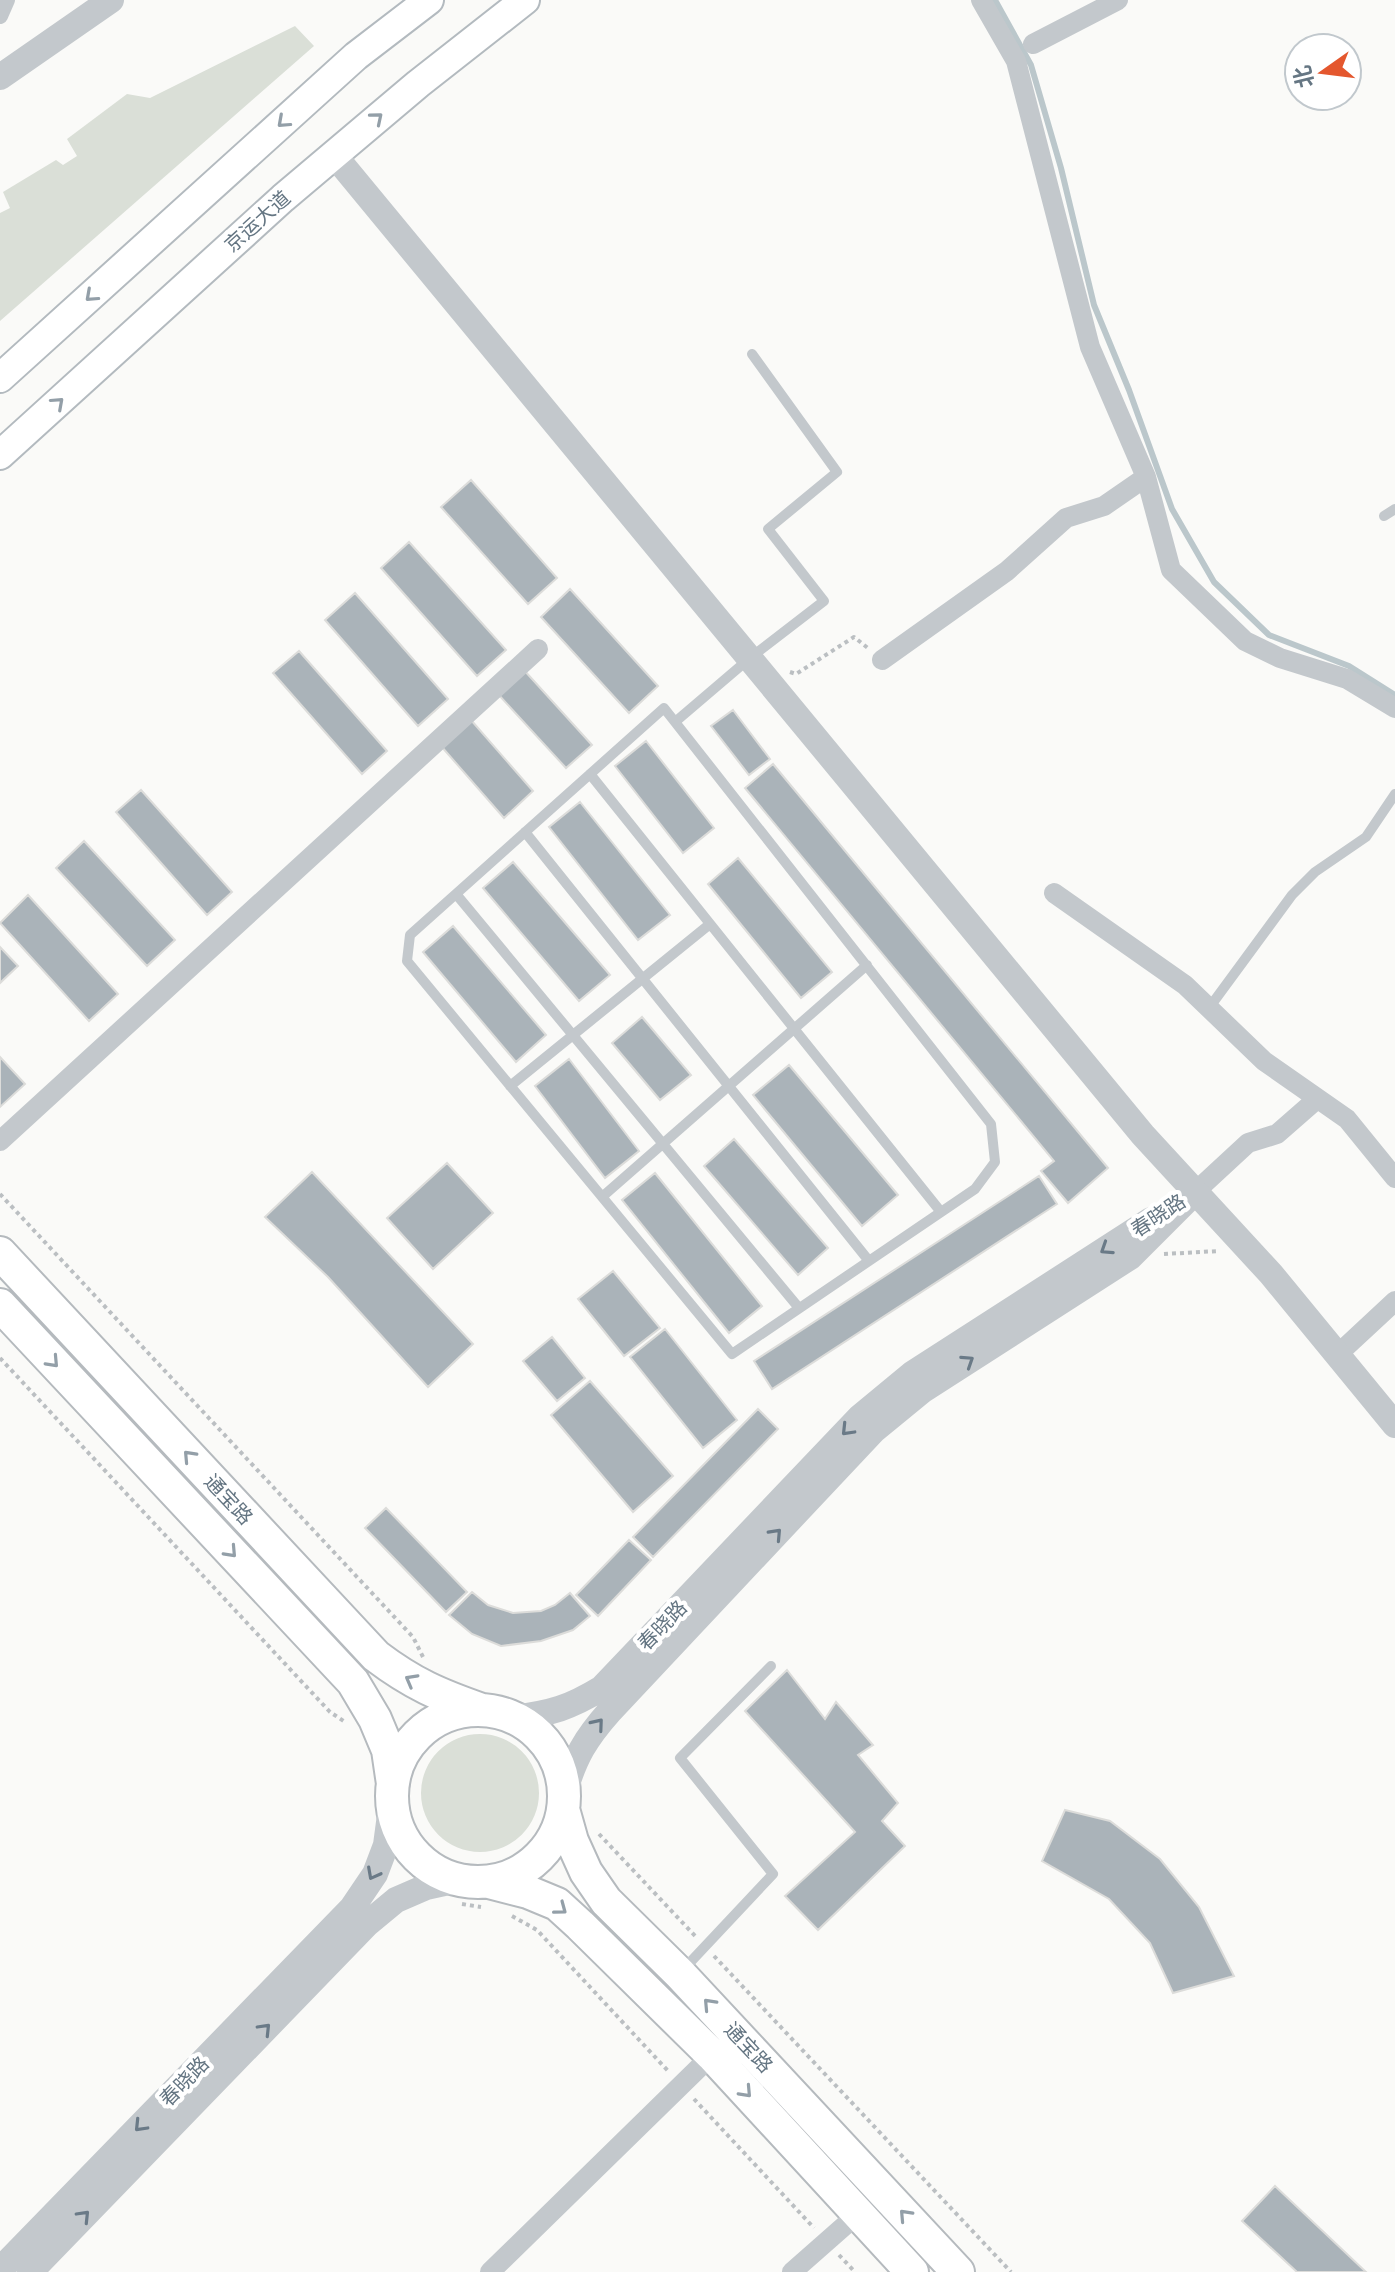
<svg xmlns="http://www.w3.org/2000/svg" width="1395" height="2272" font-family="Mulish,'Noto Sans SC',sans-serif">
  <rect width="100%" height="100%" fill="#fafaf8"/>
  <!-- green -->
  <path fill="#dadfd7" d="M295,26L314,46L0,321V213L10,208L3,192L56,160L63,165L77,156L67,139L127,94L150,98Z
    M421 1793a59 59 0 1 1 118 0a59 59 0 1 1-118 0Z"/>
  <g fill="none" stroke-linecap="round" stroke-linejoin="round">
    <!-- stream -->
    <path stroke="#bbc7cb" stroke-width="6" d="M995,0L1031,65L1061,168L1094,305L1129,390L1172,509L1214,582L1269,635L1349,666L1395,695"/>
  </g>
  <!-- building -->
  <path fill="#aab3b9" stroke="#dcdcda" stroke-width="2" d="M471,480L557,578L528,604L441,507Z
    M409,542L506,650L477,676L381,568Z
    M570,589L658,686L629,713L541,617Z
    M355,593L448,699L418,726L325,620Z
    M299,651L387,751L362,774L273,673Z
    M523,669L592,745L566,768L497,693Z
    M733,710L770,759L749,775L711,726Z
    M471,720L533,791L504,818L441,746Z
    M646,741L714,828L683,853L615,766Z
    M773,764L1108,1168L1068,1203L1041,1171L1054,1161L745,788Z
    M141,790L232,892L207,915L116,812Z
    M580,802L670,915L638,940L549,827Z
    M84,841L175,940L147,966L56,868Z
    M738,858L832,972L801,998L708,884Z
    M513,862L610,975L579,1001L483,888Z
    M28,895L118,994L89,1021L0,923Z
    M453,926L546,1035L516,1062L423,952Z
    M0,947L18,966L0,983Z
    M642,1017L691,1075L660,1100L612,1043Z
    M0,1057L25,1084L0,1107Z
    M569,1059L639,1151L605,1178L535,1086Z
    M789,1065L898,1195L862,1226L753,1095Z
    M734,1139L828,1248L798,1275L704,1166Z
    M447,1163L493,1213L433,1269L387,1218Z
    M312,1172L473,1344L428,1387L328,1277L265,1217Z
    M655,1173L762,1306L729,1333L622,1200Z
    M1039,1176L1057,1204L772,1389L754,1361Z
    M613,1271L660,1328L624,1356L578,1299Z
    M665,1329L737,1420L703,1448L630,1357Z
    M552,1337L585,1378L557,1401L523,1361Z
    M590,1381L673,1476L633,1512L551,1415Z
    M758,1409L778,1429L653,1557L633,1537Z
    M386,1508L467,1592L446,1612L365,1528Z
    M629,1540L651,1560L598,1616L576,1595Z
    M472,1592L488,1605L513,1613L541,1611L555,1605L570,1593L590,1616L573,1630L541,1641L501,1646L472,1634L449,1615Z
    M787,1670L825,1719L836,1702L873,1745L858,1755L898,1803L882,1821L905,1846L818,1930L785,1896L855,1832L745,1711Z
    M1065,1810L1110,1821L1160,1859L1199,1907L1234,1976L1173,1993L1150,1943L1109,1899L1042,1861Z
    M1275,2186L1366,2272H1297L1242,2221Z"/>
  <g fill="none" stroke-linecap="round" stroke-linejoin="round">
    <!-- secondary casing -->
    <g stroke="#b3babf" stroke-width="32">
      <path id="secondary" d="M0,378L356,56L429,0
        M0,455L283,198L418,84L525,0"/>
    </g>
    <!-- primary casing -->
    <g stroke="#b5babe" stroke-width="36">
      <path id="primary" d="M0,1253L376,1656C413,1684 439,1695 482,1710
        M0,1305L353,1682L375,1719L388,1750L393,1784
        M392 1796a86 86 0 1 1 172 0a86 86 0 1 1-172 0Z
        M563,1809L572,1841L586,1872L606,1901L680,1974L958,2272
        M489,1882L528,1892L557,1904L580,1925L712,2055L912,2272"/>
    </g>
    <!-- path -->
    <path stroke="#bbbfc2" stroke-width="4" stroke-dasharray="4 4" stroke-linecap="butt" d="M790,672L796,674L854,637L869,649
      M0,1194L413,1637L423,1657
      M1164,1254L1219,1251
      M0,1358L330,1712L345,1722
      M599,1834L697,1938
      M462,1904L481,1907
      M512,1916L537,1930L669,2072
      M714,1956L1011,2272
      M694,2099L814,2228
      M839,2255L855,2272"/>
    <!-- service -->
    <path stroke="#c3c8cc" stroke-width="10" d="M1384,516L1395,509
      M664,708L991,1124L995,1162L975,1189L732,1354L407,961L410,935Z
      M675,722L750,658L824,601L768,529L837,472L752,354
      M590,774L941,1212
      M525,832L869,1261
      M456,894L799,1308
      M1209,1008L1292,895L1315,872L1366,837L1395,794
      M510,1086L710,924
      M602,1197L867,965
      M681,1972L773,1874L680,1758L771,1666"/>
    <!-- pedestrian -->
    <path stroke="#c3c8cc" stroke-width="16" d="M0,16L7,0"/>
    <!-- minor -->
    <path stroke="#c3c8cc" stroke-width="20" d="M981,0L1016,61L1090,347L1146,477L1171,570L1245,641L1280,658L1347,679L1395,708
      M1033,44L1118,0
      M882,660L1007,571L1066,518L1104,506L1146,477
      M1054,893L1185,985L1264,1061L1347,1119L1395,1178
      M0,1141L538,649
      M1195,1192L1248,1143L1277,1134L1317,1099
      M1337,1355L1395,1301
      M490,2272L712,2055
      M792,2272L859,2213"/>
    <!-- tertiary -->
    <path stroke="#c3c8cc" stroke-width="26" d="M0,77L111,0
      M334,155L1143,1135L1271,1274L1395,1425
      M513,1718C552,1713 569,1708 602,1688L860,1417L912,1374L1151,1220
      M564,1793C575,1757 585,1739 610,1711L873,1431L923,1390L1130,1257L1195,1192
      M0,2270L352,1908L375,1874L386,1845L392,1800
      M30,2272L367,1924L396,1900L426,1887L458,1880"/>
    <!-- secondary -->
    <use href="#secondary" stroke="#fff" stroke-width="28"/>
    <!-- primary -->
    <use href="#primary" stroke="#fff" stroke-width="32"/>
  </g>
  <!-- one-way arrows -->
  <defs><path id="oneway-chevron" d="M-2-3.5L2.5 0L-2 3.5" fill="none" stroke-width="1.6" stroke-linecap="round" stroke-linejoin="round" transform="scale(2)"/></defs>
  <g stroke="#939fa8">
    <use href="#oneway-chevron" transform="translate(377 118) rotate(-40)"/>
    <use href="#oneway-chevron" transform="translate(283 122) rotate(138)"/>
    <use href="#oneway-chevron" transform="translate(91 296) rotate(138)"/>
    <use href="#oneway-chevron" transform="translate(58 403) rotate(-42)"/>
    <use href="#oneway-chevron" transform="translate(53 1362) rotate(47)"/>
    <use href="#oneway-chevron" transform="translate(189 1456) rotate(-133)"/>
    <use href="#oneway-chevron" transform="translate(231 1552) rotate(47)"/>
    <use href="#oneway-chevron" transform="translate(411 1680) rotate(-151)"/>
    <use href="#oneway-chevron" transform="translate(561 1909) rotate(37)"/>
    <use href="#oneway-chevron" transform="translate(709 2004) rotate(-133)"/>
    <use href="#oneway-chevron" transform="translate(746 2092) rotate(47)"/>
    <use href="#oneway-chevron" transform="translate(905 2215) rotate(-133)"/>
  </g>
  <g stroke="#6a7a87">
    <use href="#oneway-chevron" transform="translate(1106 1249) rotate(147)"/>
    <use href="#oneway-chevron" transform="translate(968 1361) rotate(-33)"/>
    <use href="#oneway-chevron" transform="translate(847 1430) rotate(134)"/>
    <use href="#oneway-chevron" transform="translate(776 1534) rotate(-47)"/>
    <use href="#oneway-chevron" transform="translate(598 1724) rotate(-50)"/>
    <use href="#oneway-chevron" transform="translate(373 1874) rotate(118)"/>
    <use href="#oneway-chevron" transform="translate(265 2029) rotate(-46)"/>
    <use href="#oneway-chevron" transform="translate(140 2126) rotate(134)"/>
    <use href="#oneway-chevron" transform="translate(84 2216) rotate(-46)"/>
  </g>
  <g text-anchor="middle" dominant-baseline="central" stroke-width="8" stroke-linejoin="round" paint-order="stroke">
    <!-- street labels -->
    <g font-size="20" fill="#657683" stroke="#fff">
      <text transform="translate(257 221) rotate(-42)">京运大道</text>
      <text transform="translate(1158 1215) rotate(-33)">春晓路</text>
      <text transform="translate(229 1499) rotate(47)">通宝路</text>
      <text transform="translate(662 1625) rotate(-46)">春晓路</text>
      <text transform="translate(749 2047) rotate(47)">通宝路</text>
      <text transform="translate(184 2081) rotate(-46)">春晓路</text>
    </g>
  </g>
  <!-- north arrow -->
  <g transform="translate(1323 72) rotate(256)"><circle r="38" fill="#ffffff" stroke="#c1c8cd" stroke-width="2"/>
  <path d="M0-6L14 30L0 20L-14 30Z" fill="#e4572e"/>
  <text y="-12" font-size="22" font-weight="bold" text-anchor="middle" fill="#657683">北</text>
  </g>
</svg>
